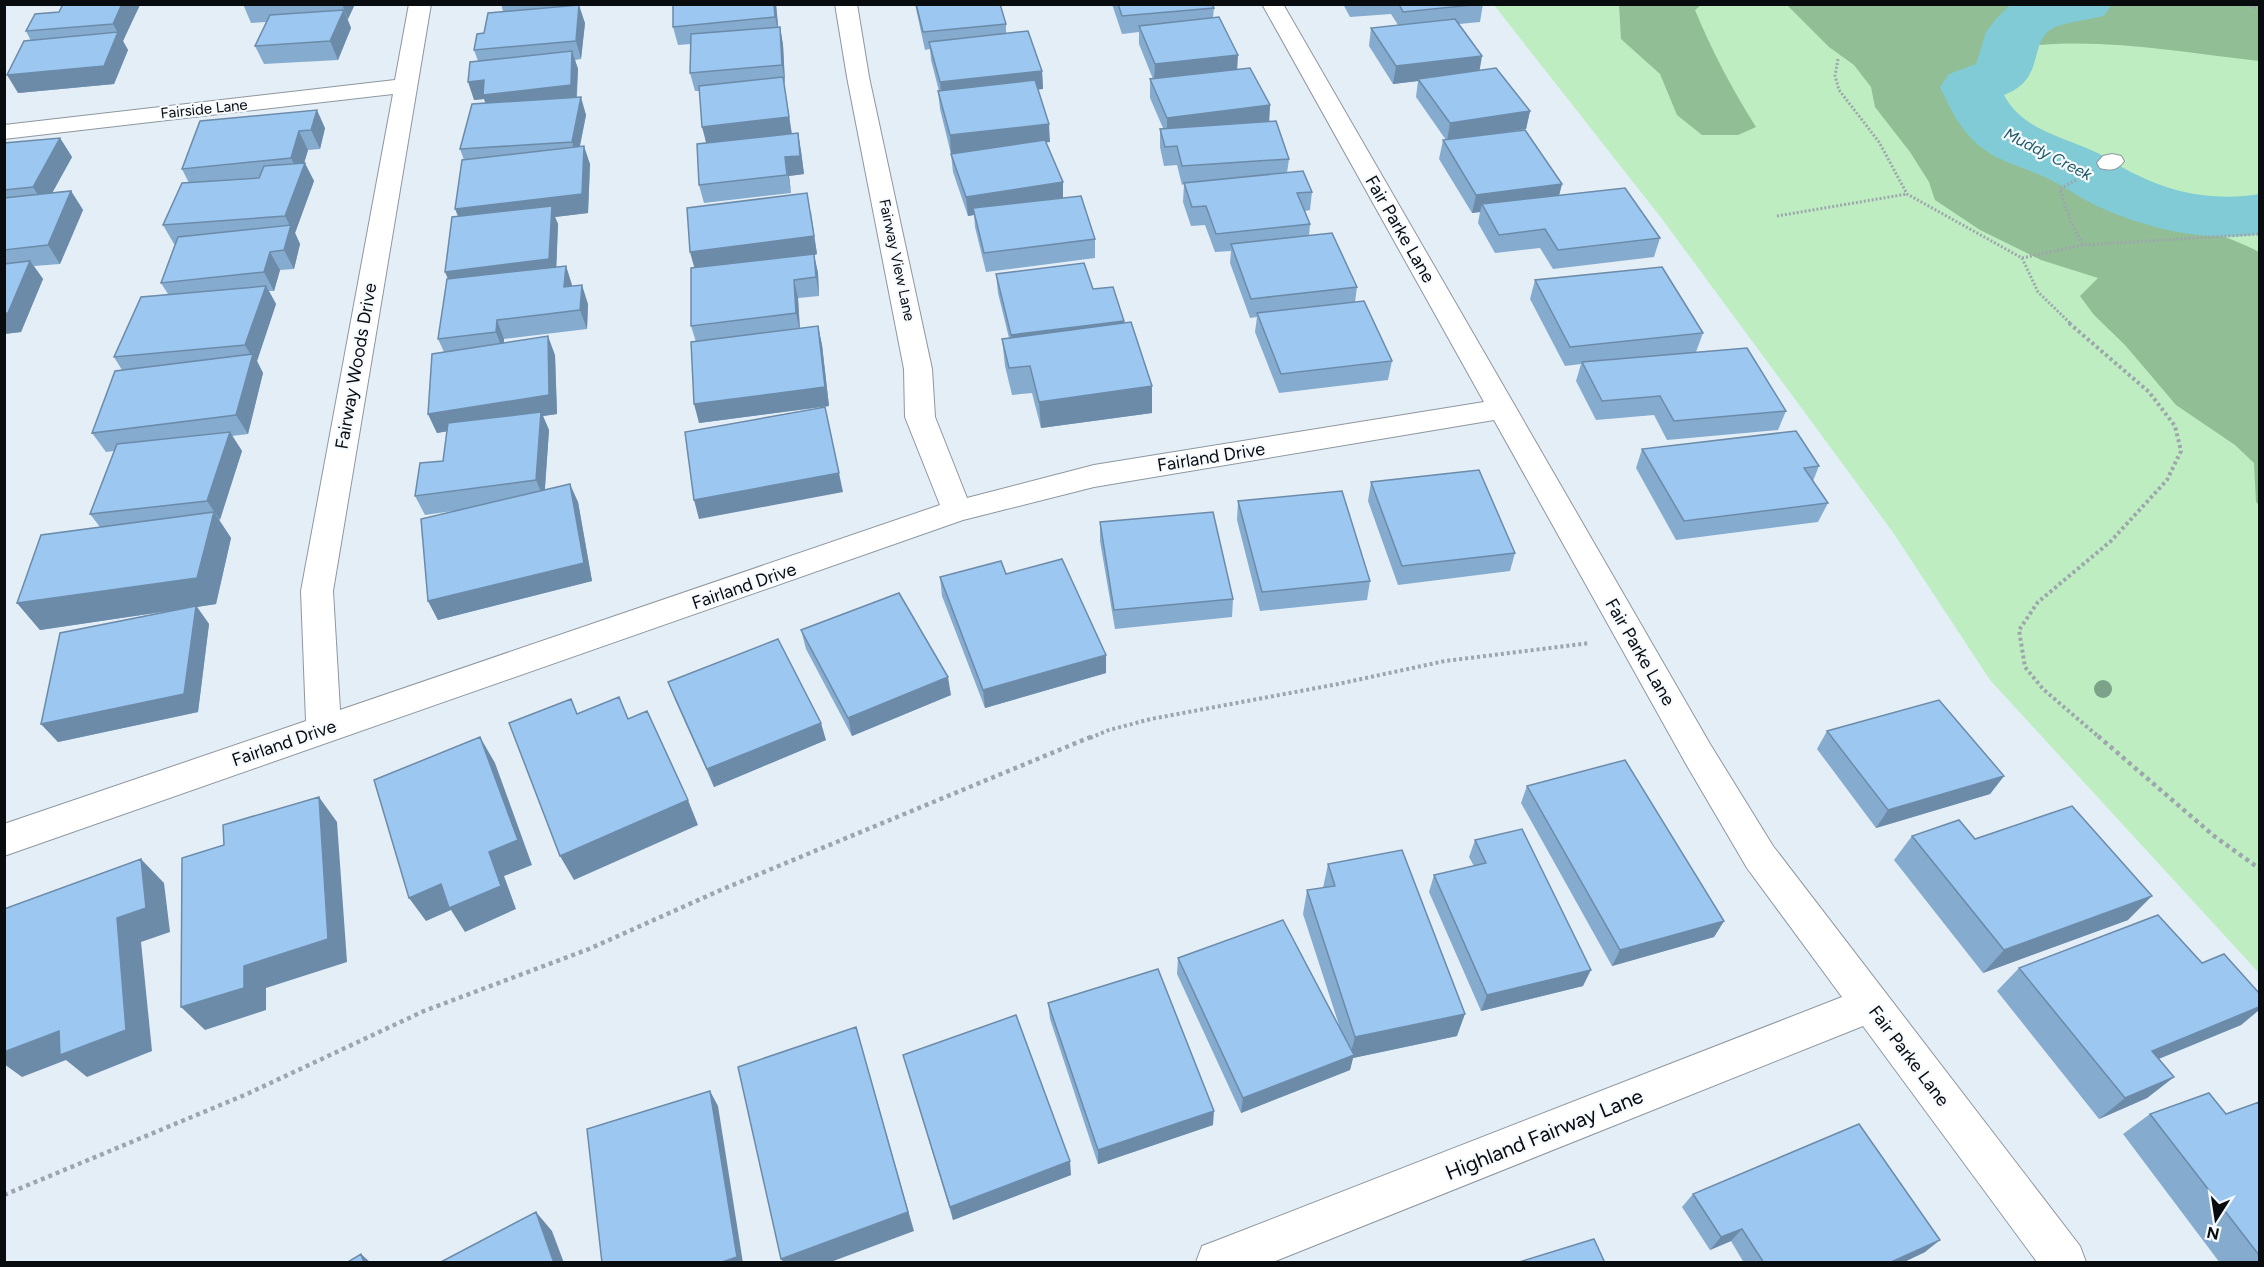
<svg xmlns="http://www.w3.org/2000/svg" width="2264" height="1267" font-family="Figtree,sans-serif">
  <rect width="100%" height="100%" fill="#e4eef7"/>
  <!-- green -->
  <path fill="#bfedc2" d="M1494,5H2259V973L1990,680L1892,531L1662,219Z"/>
  <!-- forest -->
  <path fill="#91be94" d="M1619,5H1701L1695,10C1712,51 1732,89 1756,127L1738,135H1702L1677,115L1660,74L1621,39Z
    M1787,5H2259V61C2175,52 2086,34 2002,50L2018,62L2007,83L1976,90C2008,135 2069,186 2122,204C2168,220 2215,229 2259,252V505L2256,502L2254,463L2235,445L2176,405L2125,345L2094,315L2080,296L2098,278L2041,260L1980,230L1935,200L1929,182L1910,152L1875,107L1871,87L1854,65L1829,47Z"/>
  <!-- water -->
  <path fill="#80cbd6" stroke="#5c929a" stroke-width="1.5" d="M2081,159C2129,183 2181,217 2237,210C2245,209 2252,205 2259,203V223C2213,227 2163,220 2119,203C2100,195 2081,183 2062,173Z"/>
  <g fill="none" stroke-linecap="round" stroke-linejoin="round">
    <!-- river -->
    <path fill="#80cbd6" fill-rule="evenodd" d="M2011,4H2112L2104,16C2091,19 2060,23 2050,30C2029,45 2045,80 2004,95C2022,129 2058,135 2091,150C2106,156 2120,167 2135,174C2174,194 2216,201 2260,194V234C2205,243 2144,228 2095,205C2078,197 2064,186 2047,178C2024,167 1997,162 1977,144C1960,129 1949,107 1940,87L1949,74L1976,64L1986,32L1995,20Z"/>
    <!-- minor casing -->
    <g stroke="#8e979f" stroke-width="2">
      <path id="minor" d="M409,4H431L333,591L340,710L940,505L905,417L904,369L847,77L835,4H857L869,77L932,369L935,417L967,498L1094,465L1484,402L1262,4H1283L1710,744L1773,846L2080,1246L2086,1262H2037L1863,1026L1273,1262H1196L1202,1246L1218,1240L1842,997L1747,868L1686,764L1494,420L1094,487L963,520L4,856V824L306,721L301,591L393,94L4,139V125L395,80Z
        M2112,154L2121,156L2124,161C2118,170 2111,171 2100,168L2097,163L2103,156Z"/>
    </g>
    <!-- path-far2 -->
    <path stroke="#9ea6ad" stroke-width="3" stroke-dasharray="2 2" stroke-linecap="butt" d="M2247,4L2260,10
      M1838,59L1835,76L1839,90L1879,142L1907,194L2022,258L2038,292L2071,324
      M2076,180L2060,189L2071,222L2083,245
      M1777,216L1907,194
      M2022,258L2083,245L2260,234"/>
    <!-- path-far1 -->
    <path stroke="#9ea6ad" stroke-width="4" stroke-dasharray="3 3" stroke-linecap="butt" d="M2069,323L2149,392L2175,426L2181,451L2167,480L2111,541L2038,602L2019,630L2025,667L2043,689L2100,738
      M1090,738L1109,730L1151,719L1338,684L1445,661L1590,643"/>
    <!-- path -->
    <path stroke="#9ea6ad" stroke-width="4.5" stroke-dasharray="4 4" stroke-linecap="butt" d="M2098,736L2214,836L2260,869
      M4,1195L247,1094L424,1011L589,949L723,889L1093,736"/>
    <!-- minor -->
    <use href="#minor" fill="#fff" fill-rule="evenodd"/>
  </g>
  <!-- trees -->
  <circle fill="#7ca38a" cx="2103" cy="689" r="9"/>
  <!-- wall -->
  <path fill="#85abcf" d="M63,4H139L123,41L128,50L114,84L18,93L31,41L26,31L59,12Z
    M243,4H355L348,19H347L351,28L338,60L264,64L255,46L266,22L251,23Z
    M501,4H567V6L585,23L581,59L575,60L578,69L577,97L586,115L580,146L590,164L588,213L555,217L558,224L556,267L566,266L572,286L588,304L587,329L504,339V343L555,355L557,414L543,416L549,430L545,490L578,502L592,581L438,620L428,601L453,511L425,515L415,496L443,461L447,431L437,433L428,414L444,352L438,339L459,217L464,160L460,149L486,103L484,99L474,100L478,61L474,50L484,33L503,11Z
    M673,4H776L778,27H780L783,45L785,83H784L792,134L798,133L801,151L804,174L789,176L791,193L704,203L699,185L706,143L699,91H695L690,73L691,44L678,45L673,27Z
    M915,4H1000L1006,24V34L1042,71L1043,89H1038L1050,142H1046L1063,198L1095,239V258L986,272L975,227L974,215L968,216L953,172L951,154L940,109L938,91H939L931,60L930,49L925,50Z
    M1112,4H1212L1214,8L1213,18L1237,69L1270,105L1269,121L1289,159L1287,173L1312,192L1310,210L1305,211L1310,224L1309,236L1357,287L1355,302L1392,361L1388,380L1279,393L1255,332L1257,317L1250,318L1230,263L1231,251L1215,252L1205,225L1191,226L1183,202L1184,184L1182,185L1177,165L1164,166L1160,147V129L1163,128L1150,98V79H1153L1139,44V32L1122,34Z
    M1343,4H1483L1480,22L1459,24L1479,70L1530,111L1526,129L1492,134L1562,184L1559,195L1660,238L1654,257L1553,269L1540,248L1495,253L1478,223L1480,212L1472,213L1439,159L1443,140H1446L1416,97L1418,81L1393,84L1369,46L1371,28L1398,25L1391,14L1350,17Z
    M200,121L325,128L320,149L308,150L304,163L314,181L295,233L300,244L294,269L280,270L274,291H269L276,304L257,361L263,373L248,434L232,436L242,451L219,520L231,538L216,604L197,607L209,624L198,712L58,742L41,724L169,611L40,630L17,603L100,527L90,514L114,451L106,452L92,433L122,370L114,357L168,294L161,283L175,244H174L163,225L189,183L182,169Z
    M60,138L72,157L52,193L71,191L83,210L60,264L34,266L43,279L21,332L4,334V143Z
    M811,211L817,254L814,255L818,273L819,296L798,298L800,329L818,326L822,345L829,406L699,423L696,342L691,326L694,267Z
    M996,274L1093,289L1124,321L1152,413L1041,428L1032,393L1012,395L1005,366L1002,339L1009,338L998,293Z
    M1535,280L1703,333L1696,352L1786,411L1778,430L1667,440L1654,415L1596,420L1576,381L1581,364L1565,366L1530,299Z
    M1642,449L1819,466L1813,481L1828,503L1818,522L1676,540L1636,468Z
    M1371,482L1515,553L1510,571L1398,585L1368,501Z
    M1238,501L1370,581L1367,600L1260,611L1237,520Z
    M1100,522L1233,599L1232,617L1115,629L1100,541Z
    M940,577L1106,673L985,708L942,596Z
    M801,630L951,695L852,736L806,649Z
    M668,682L826,740L714,787L675,700Z
    M1827,731L2004,776L1990,794L1876,828L1817,749Z
    M1527,786L1724,921L1714,937L1612,966L1521,803Z
    M1912,836L1975,839L2128,920L1983,973L1894,860Z
    M1475,840L1583,986L1481,1011L1429,892L1434,875L1474,866L1469,857Z
    M1328,864L1457,1036L1353,1058L1350,1070L1241,1113L1177,974L1178,958L1340,1028L1303,914L1307,890L1323,888Z
    M2202,963L2259,993V1010L2241,1025L2159,1059L2174,1077L2147,1098L2099,1119L1997,991L2019,968Z
    M1048,1003L1213,1125L1098,1164L1050,1019Z
    M903,1055L1071,1175L953,1220Z
    M2259,1102V1263H2220L2123,1134L2150,1114H2226Z
    M1693,1194L1925,1252L1902,1263H1744L1731,1241L1710,1250L1682,1207Z"/>
  <!-- shaded-wall -->
  <path fill="#6c8ba9" d="M122,4H139L140,5L123,41L128,50L114,84L18,93L7,75L118,33L113,24Z
    M342,4H355L348,19Z
    M774,4H776L779,35L775,17Z
    M579,5L585,23L581,59L576,41Z
    M344,10L351,28L338,60L330,41Z
    M780,27L783,45L785,83L782,65Z
    M572,51L578,69L576,103L489,113L484,99L474,100L468,82L484,80Z
    M1238,55L1237,73L1154,82L1155,64Z
    M1482,56L1479,74L1418,79V81L1393,84L1396,66Z
    M1042,71L1043,89L942,101L940,82Z
    M783,77L792,136L707,146L702,127Z
    M581,97L586,115L577,160L572,142Z
    M1270,105L1269,123L1167,136V118Z
    M317,110L325,128L320,149L311,130Z
    M1530,111L1526,129L1447,141L1450,123Z
    M1049,124L1050,142L951,154L950,135Z
    M299,131L308,150L302,170L305,163L314,181L295,233L300,244L294,269L284,250L290,226L285,216L300,176L291,158Z
    M798,133L801,151L804,174L789,176L791,193L785,157Z
    M60,138L72,157L45,206L33,187Z
    M584,146L590,164L588,213L555,217L558,224L556,278L453,291L445,272L463,228L455,209Z
    M1063,182V201L973,208L974,215L968,216L966,197Z
    M1562,184L1557,203L1482,204L1480,212L1472,213L1476,195Z
    M71,191L83,210L60,264L48,245Z
    M807,193L817,254L814,255L818,273L819,296L816,277L695,270L690,252Z
    M270,252L280,270L274,291L264,272Z
    M30,261L43,279L21,332L4,334V313Z
    M566,266L572,285L571,306L564,287Z
    M794,280L798,298L800,332L796,313Z
    M582,285L588,304L587,329L580,310Z
    M266,286L276,304L257,361L263,373L248,434L236,415L252,357L245,345Z
    M497,320L504,339L503,351L496,332Z
    M1124,321V339L1013,354L1011,335Z
    M818,326L822,345L829,406L699,423L694,404Z
    M548,336L555,355L557,414L543,416L549,430L544,499L536,480L541,416L437,433L428,414Z
    M1152,386V413L1041,428L1039,402Z
    M230,432L242,451L220,520L207,501Z
    M839,473L843,492L699,519L694,500Z
    M570,484L578,502L592,581L438,620L428,601Z
    M214,512L231,538L216,604L197,607L209,624L198,712L58,742L41,724L195,607L40,630L17,603Z
    M1106,655V673L985,708L983,690Z
    M948,677L951,695L852,736L848,718Z
    M821,723L826,740L714,787L707,769Z
    M480,737L495,763L532,865L504,876L516,909L465,932L451,910L426,921L409,898L489,852Z
    M2004,776L1990,794L1876,828L1888,810Z
    M319,797L337,822L347,962L266,988V1010L205,1030L181,1007L244,966Z
    M688,800L698,825L574,880L560,856Z
    M141,859L164,883L170,932L141,942L152,1051L87,1077L66,1060L22,1077L4,1064V1052L59,1031L117,918Z
    M2152,896L2128,920L1983,973L2004,950Z
    M1724,921L1714,937L1612,966L1620,950Z
    M1591,970L1583,986L1481,1011L1487,995Z
    M2259,1007V1010L2241,1025L2126,1072L2152,1051Z
    M1465,1014L1457,1036L1353,1058L1350,1070L1241,1113L1243,1098L1350,1056L1355,1037Z
    M856,1027L914,1231L828,1263H784L781,1259Z
    M2174,1077L2147,1098L2099,1119L2125,1098Z
    M710,1091L718,1106L743,1263H719Z
    M1214,1111L1213,1125L1098,1164V1150Z
    M1070,1161L1071,1175L953,1220L950,1207Z
    M536,1212L552,1231L564,1263H554Z
    M1742,1229L1731,1241L1710,1250L1721,1237Z
    M1940,1240L1925,1252L1902,1263H1889Z
    M361,1254L371,1263H364Z"/>
  <!-- building -->
  <path fill="#9bc7f1" stroke="#6c8ba9" stroke-width="1.5" d="M63,4H122L113,24L26,31L35,14L59,12Z
    M673,4H774L775,17L673,27Z
    M916,4H1000L1006,24L923,32Z
    M1118,4H1212L1214,8L1122,16Z
    M1399,4H1482L1403,12Z
    M579,5L576,41L474,50L477,34L484,33L488,13Z
    M344,10L330,41L255,46L270,15Z
    M1219,17L1238,55L1155,64L1139,26Z
    M1455,19L1482,56L1396,66L1371,28Z
    M780,27L782,65L690,73L691,34Z
    M1028,31L1042,71L940,82L929,42Z
    M118,32L104,66L7,75L24,41Z
    M572,51L571,85L483,95L484,80L468,82L470,62Z
    M1250,68L1270,105L1167,118L1150,79Z
    M1496,68L1530,111L1450,123L1418,79Z
    M783,77L789,117L702,127L699,86Z
    M1035,80L1049,124L950,135L938,91Z
    M581,97L572,142L460,149L472,104Z
    M317,110L311,130L299,131L291,158L182,169L200,121Z
    M1276,121L1289,159L1182,166L1177,146L1165,147L1160,129Z
    M1525,130L1562,184L1476,195L1443,140Z
    M798,133L800,156L785,157L787,175L699,185L697,144Z
    M60,138L33,187L4,190V143Z
    M1045,140L1063,182L966,197L951,154Z
    M584,146L582,194L455,209L462,160Z
    M305,163L285,216L163,225L182,183L259,178L264,166Z
    M1303,171L1312,192L1297,193L1310,224L1216,234L1206,206L1192,207L1184,183Z
    M1625,188L1660,238L1558,250L1545,229L1499,235L1482,204Z
    M71,191L48,245L4,250V198Z
    M807,193L814,236L690,252L687,208Z
    M1081,196L1095,239L984,253L973,208Z
    M552,206L549,259L445,272L452,217Z
    M291,225L284,250L270,252L264,272L161,283L178,237Z
    M1332,233L1357,287L1251,299L1231,244Z
    M814,254L816,277L794,280L796,313L691,326V268Z
    M30,261L8,313H4V264Z
    M1084,263L1093,289L1113,287L1124,321L1011,335L996,274Z
    M566,266L564,287L582,285L580,310L497,320L496,332L438,339L447,279Z
    M1662,267L1703,333L1570,347L1535,280Z
    M266,286L245,345L114,357L141,297Z
    M1364,301L1392,361L1281,374L1257,313Z
    M1131,322L1152,386L1039,402L1030,366L1009,368L1002,339Z
    M818,326L825,387L694,404L691,342Z
    M548,336L549,395L428,414L432,354Z
    M1747,348L1786,411L1674,421L1660,396L1602,401L1582,362Z
    M253,354L236,415L92,433L115,371Z
    M825,407L839,473L694,500L685,432Z
    M541,412L536,480L415,496L420,463L443,461L448,423Z
    M1796,431L1819,466L1804,468L1828,503L1684,521L1642,449Z
    M230,432L207,501L90,514L117,444Z
    M1479,470L1515,553L1402,566L1371,482Z
    M570,484L584,563L428,601L421,519Z
    M1342,491L1370,581L1262,592L1238,501Z
    M214,512L197,578L17,603L41,535Z
    M1213,512L1233,599L1114,610L1100,522Z
    M1062,559L1106,655L983,690L940,577L1001,561L1006,574Z
    M899,593L948,677L848,718L801,630Z
    M196,606L184,694L41,724L60,633Z
    M778,639L821,723L707,769L668,682Z
    M619,697L628,719L647,711L688,800L560,856L509,723L571,699L577,714Z
    M1939,700L2004,776L1888,810L1827,731Z
    M480,737L518,840L489,852L501,886L449,908L441,884L409,898L374,780Z
    M1625,760L1724,921L1620,950L1527,786Z
    M319,797L328,939L244,966V988L181,1007L182,858L224,845L223,825Z
    M2072,806L2152,896L2004,950L1912,836L1959,820L1975,839Z
    M1522,829L1591,970L1487,995L1434,875L1486,863L1475,840Z
    M1402,850L1465,1014L1355,1037L1307,890L1335,886L1328,864Z
    M141,859L146,908L117,918L126,1030L60,1055L59,1031L4,1052V909Z
    M2158,915L2202,963L2224,954L2259,993V1007L2152,1051L2174,1077L2125,1098L2019,968Z
    M1283,920L1354,1055L1243,1098L1178,958Z
    M1158,969L1214,1111L1098,1150L1048,1003Z
    M1016,1015L1070,1161L950,1207L903,1055Z
    M856,1027L908,1212L781,1259L738,1067Z
    M710,1091L737,1257L719,1263H602L587,1129Z
    M2209,1093L2226,1114L2259,1102V1255L2150,1114Z
    M1859,1124L1940,1240L1889,1263H1764L1742,1229L1721,1237L1693,1194Z
    M536,1212L554,1263H439Z
    M1594,1239L1605,1263H1516Z
    M361,1254L364,1263H346Z"/>
  <g text-anchor="middle" dominant-baseline="central" stroke-width="4.5" stroke-linejoin="round" paint-order="stroke">
    <!-- far-street labels -->
    <g font-size="15" fill="#090c0f" stroke="#f6fafe">
      <text transform="translate(204 109) rotate(-6)">Fairside Lane</text>
      <text transform="translate(897 260) rotate(78)">Fairway View Lane</text>
    </g>
    <!-- far-water labels -->
    <g font-size="16" font-style="italic" fill="#1a5a62" stroke="#f6fafe">
      <text transform="translate(2048 154) rotate(27)">Muddy Creek</text>
    </g>
    <!-- street labels -->
    <g font-size="18" fill="#090c0f" stroke="#f6fafe">
      <text transform="translate(1400 229) rotate(60)">Fair Parke Lane</text>
      <text transform="translate(356 366) rotate(-80)">Fairway Woods Drive</text>
      <text transform="translate(1211 457) rotate(-9)">Fairland Drive</text>
      <text transform="translate(744 586) rotate(-19)">Fairland Drive</text>
      <text transform="translate(1640 652) rotate(60)">Fair Parke Lane</text>
      <text transform="translate(284 743) rotate(-19)">Fairland Drive</text>
      <text transform="translate(1909 1056) rotate(53)">Fair Parke Lane</text>
    </g>
    <!-- near-street labels -->
    <g font-size="21" fill="#090c0f" stroke="#f6fafe">
      <text transform="translate(1544 1134) rotate(-22)">Highland Fairway Lane</text>
    </g>
  </g>
  <!-- border -->
  <rect width="2264" height="1267" fill="none" stroke="#090c0f" stroke-width="12"/>
  <!-- north arrow -->
  <g transform="translate(2216 1219) rotate(192)" stroke="#f6fafe" stroke-width="4.5" paint-order="stroke">
  <path d="M0-4.5L10 22L0 15L-10 22Z" fill="#090c0f"/>
  <text y="-9" font-size="16" font-weight="bold" text-anchor="middle" fill="#090c0f">N</text>
  </g>
</svg>
